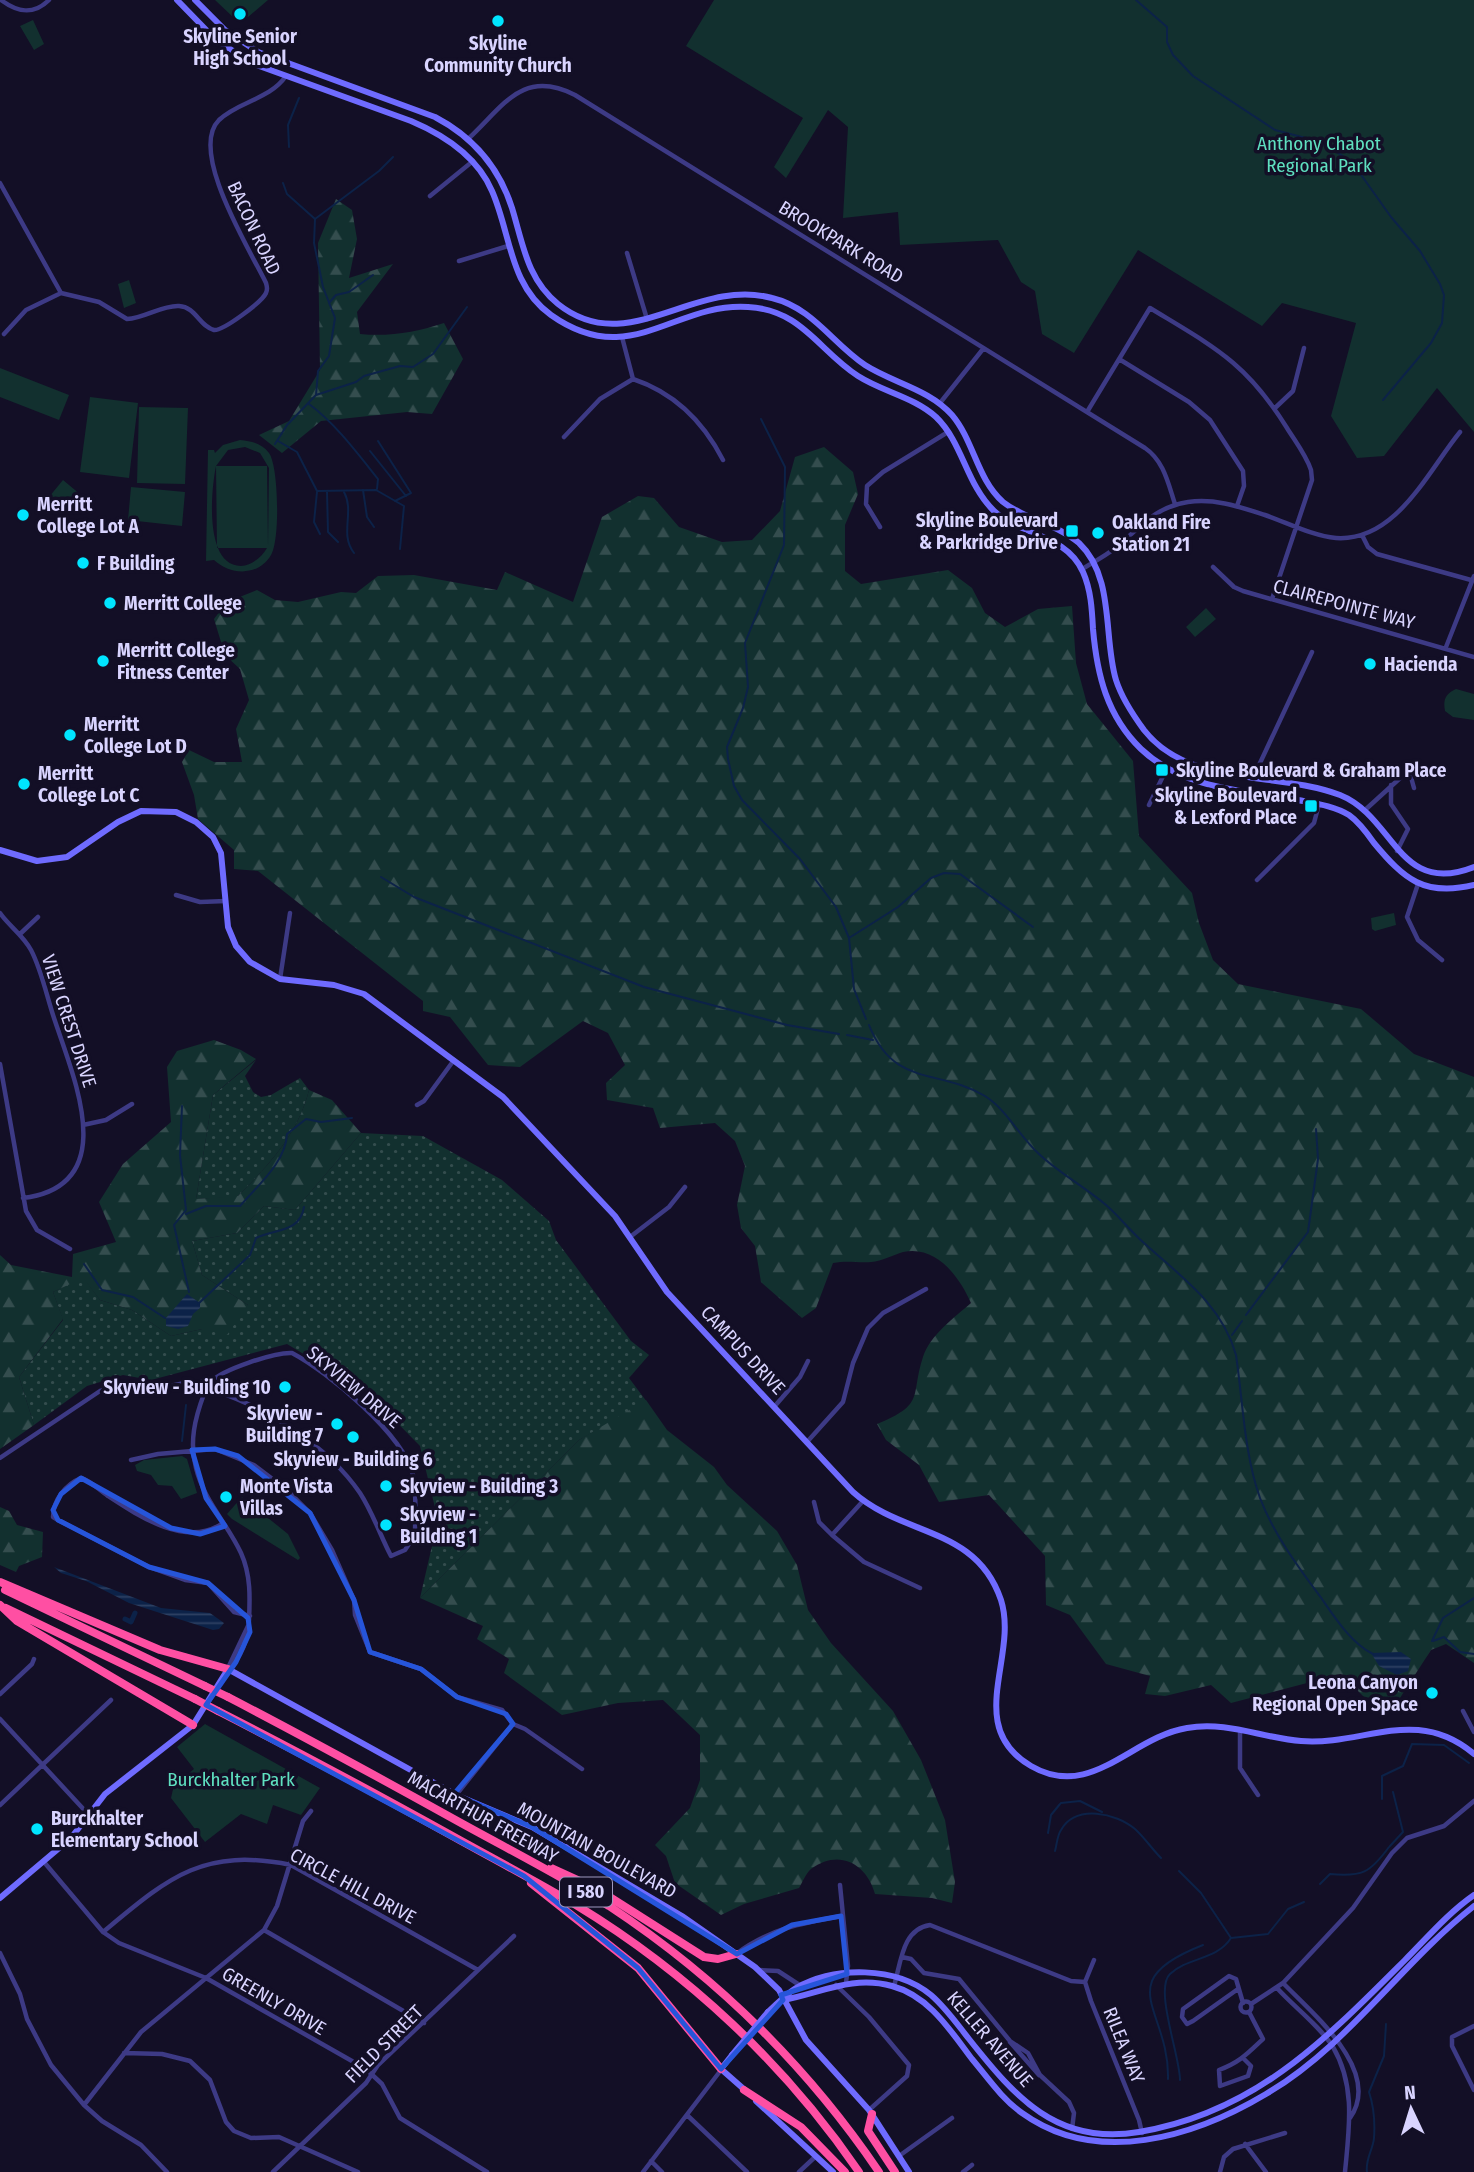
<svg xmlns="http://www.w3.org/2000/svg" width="1474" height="2172" font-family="'Fira Sans Condensed',sans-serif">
  <defs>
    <pattern id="grass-dots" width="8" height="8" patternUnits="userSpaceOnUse" patternTransform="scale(1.75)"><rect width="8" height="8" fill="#12302f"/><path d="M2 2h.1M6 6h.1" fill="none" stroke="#344d4e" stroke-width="1.8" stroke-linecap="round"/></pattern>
    <pattern id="forest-firs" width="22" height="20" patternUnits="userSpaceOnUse" patternTransform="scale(1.75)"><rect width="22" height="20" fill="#12302f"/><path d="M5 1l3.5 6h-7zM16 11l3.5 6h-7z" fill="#344d4e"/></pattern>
    <pattern id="water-rules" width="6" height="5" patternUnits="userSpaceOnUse" patternTransform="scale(1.75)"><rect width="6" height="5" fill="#0c2248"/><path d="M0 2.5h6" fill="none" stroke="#2f4163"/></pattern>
  </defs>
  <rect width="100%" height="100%" fill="#130f26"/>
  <!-- grass -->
  <path fill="url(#grass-dots)" d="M256,1060L245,1076L253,1092L261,1097L271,1095L300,1078L309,1090C298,1134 269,1165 237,1197L196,1199L213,1095Z
    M361,1133L423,1136L502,1180L549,1221L556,1240L631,1341L649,1355L629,1378L647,1402L579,1440L420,1598L438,1520L420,1446L367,1392L287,1344L151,1380L123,1375L87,1386L34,1425L19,1377L63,1320L53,1292L83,1277L100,1300L132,1310L171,1336L202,1329L248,1305L202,1275L192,1241L237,1233L264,1206L295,1210Z"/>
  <!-- forest -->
  <path fill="url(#forest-firs)" d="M336,199L352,210L357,239L349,278L393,264L357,312L360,334C389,337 417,332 444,323L463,359L432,414L407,412L321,421L282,453L259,435L289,421L320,370L318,243Z
    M824,447L853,472L858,494L845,525V571L861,584L948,570L972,588L985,613L1005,627L1038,609L1072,606L1076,663L1087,704L1133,761L1139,836L1192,893L1199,923L1213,960L1238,984L1361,1009L1414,1054L1474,1077V1663L1446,1644L1431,1650L1398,1701L1364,1697L1341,1674L1231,1703L1211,1685L1165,1696L1145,1694L1150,1676L1106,1664L1070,1615L1046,1605L1045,1556L989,1495L939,1502L919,1465L886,1440L877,1424C926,1404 910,1397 923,1357C930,1335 955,1317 971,1303C959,1276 936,1245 903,1252C893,1255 882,1261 871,1262C858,1263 847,1260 833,1263L816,1308L802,1318L761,1282L755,1246L741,1228L737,1205L745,1166L735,1141L715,1123L660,1128L653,1108L607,1100L606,1083L625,1065L608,1033L583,1021L520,1067L488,1065L450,1017L423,1011V1001L258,871L234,869V850L198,819L194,795L182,762L189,750L214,762H242L236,729L249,700L240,669L225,655L214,619L227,602L257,590L275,600L298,602L341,592L356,593L378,576L414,575L497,590L505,572L573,602L602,517L638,496L654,498L679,527L722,542L752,540L780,511L795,457Z
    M214,1040L241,1050L256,1059L213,1095L196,1199L238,1196C269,1165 298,1134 309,1090L332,1100L361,1133L295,1210L264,1206L237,1233L192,1241L202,1275L248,1305L227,1335L202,1329L171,1336L132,1310L100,1300L83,1278L53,1292L63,1319L19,1377L34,1425L0,1449V1255L11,1265L72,1277L73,1254L116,1242L99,1202L123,1164L171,1122L167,1067L177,1051Z
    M646,1400L667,1430L714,1467L727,1485L777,1531L797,1565L808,1610L831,1643L893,1711L921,1760L945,1820L955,1882L952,1903L932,1898L875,1894C867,1864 839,1848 811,1869C806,1873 802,1883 799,1888L744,1904L721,1915L675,1883L666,1856L655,1845L690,1808L700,1780V1735L663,1700L618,1703L562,1715L504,1673L509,1659L477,1639L483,1626L420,1598L579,1440Z
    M0,1507L9,1511L17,1525L43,1532L42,1557L19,1566L16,1572L0,1565Z"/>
  <!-- park -->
  <path fill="#12302f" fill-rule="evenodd" d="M215,0H268L248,17L234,18Z
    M714,0H1474V432L1437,388L1384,456L1357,458L1331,416L1356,323L1282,303L1262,326L1138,250L1074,353L1042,334L1035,291L1021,282L998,240L900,245L898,212L843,218L848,127L828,110L786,178L774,167L803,118L686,46Z
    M33,20L44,44L34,50L20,26Z
    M129,280L136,303L124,308L118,284Z
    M0,368L69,395L59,420L0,397Z
    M90,397L138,403L129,478L80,472Z
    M139,407L188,408L185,484L137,483Z
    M240,440C252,441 262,444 269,453C279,467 280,541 271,555C258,577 230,575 214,560L206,561L208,450H214L215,453L223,445ZM245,447L260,453L269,468L268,546L267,466H216L228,450ZM216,466L217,548H267C262,557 252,565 241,566C204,566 211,490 216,466Z
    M63,480L81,495L68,512L49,497Z
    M131,487L185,492L182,526L128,520Z
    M1206,608L1216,619L1195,637L1186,627Z
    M1456,689L1474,694V720L1453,717L1445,711C1443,700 1445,694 1456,689Z
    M1394,913L1396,925L1375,931L1372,929L1371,918Z
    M182,1456L187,1459L197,1493L181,1499L172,1486L158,1485L151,1475L137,1471L135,1465L144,1460Z
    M242,1497L288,1534L300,1558L298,1560L232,1519L227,1514Z
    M205,1724L320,1788L301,1815L273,1805L267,1824L241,1814L205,1842L171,1798L174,1785L194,1769L177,1747Z"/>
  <!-- water -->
  <path fill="url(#water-rules)" d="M187,1294L200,1303V1308L193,1314L188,1326L178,1329L166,1326V1318Z
    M54,1567L161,1608L210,1613L224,1623L219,1629L213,1630L129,1603L86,1581L61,1573Z
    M1401,1652L1411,1659L1408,1671L1397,1675L1379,1666L1371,1653Z"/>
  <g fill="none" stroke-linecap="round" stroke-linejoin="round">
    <!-- stream -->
    <path stroke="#0c2248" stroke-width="2" d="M1136,0L1167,27V42L1173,55L1193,76L1275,130L1321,142L1352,162L1391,217L1420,251L1440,284L1444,295L1442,323L1431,343L1383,400
      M289,147L288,125L299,98
      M283,183L287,194L315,219L314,243L323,287L335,318L329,356L318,371L316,395
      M315,219L379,171L393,157
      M329,303L336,295L349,292L373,275
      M309,404C335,423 358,454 378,479L377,489
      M761,419L785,467L784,545L745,643L748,687L743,708L727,747L728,759L734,786L742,800L800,859L836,907L849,938L854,989L866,1019
      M278,441L297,452L317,491L376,490L404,506L400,549
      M378,441L411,493L395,501
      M275,444L287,425L316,395L356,382L364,376L400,366L413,367L433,354L467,307
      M370,451L406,496
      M363,490L367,517L374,527
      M317,492L314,522L320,534
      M327,492L328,532L338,542
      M344,492C355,512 339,534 354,553
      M381,877L414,897L644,987L787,1025L839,1034
      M849,938L898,907L931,878L944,873L960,874L1033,927
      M869,1025C894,1088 938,1068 985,1096C1007,1110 1019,1136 1039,1154C1059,1173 1085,1187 1106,1205C1120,1217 1130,1231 1144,1243C1180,1276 1222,1304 1236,1355C1243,1402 1244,1453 1260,1498C1274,1535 1299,1568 1322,1599C1335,1618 1352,1644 1373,1654
      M847,1035L873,1040
      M182,1106L180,1155L186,1210L174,1225L189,1292
      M186,1214L206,1206H240C257,1186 286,1162 287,1134L306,1119L321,1122L352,1118
      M84,1264L102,1290L133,1297L165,1318
      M198,1304L250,1255L256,1238C274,1229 300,1233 304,1207
      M1246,1315L1308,1232L1318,1159L1316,1129
      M1232,1335L1242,1321
      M182,1441L186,1405
      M1432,1641L1443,1618L1474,1598
      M1433,1641L1444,1637L1460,1652L1474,1654
      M1382,1799V1776L1403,1766L1412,1744L1444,1745L1469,1763
      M1061,1803L1080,1801L1102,1812
      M1048,1833L1051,1815L1060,1804
      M1390,1846L1403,1832L1393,1792
      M1055,1851C1057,1844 1057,1836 1061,1830C1076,1804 1116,1813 1135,1829C1144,1837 1152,1849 1161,1858
      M1179,1871L1201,1893L1231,1938
      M1320,1884L1330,1874C1362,1877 1370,1873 1389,1847
      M1168,2079C1170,2009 1108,1982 1203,1945
      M1180,2080C1180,2056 1154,1989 1170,1974C1188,1957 1217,1960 1231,1938L1268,1934L1288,1909L1304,1902
      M1367,2172C1365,2159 1373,2150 1374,2138C1375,2124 1374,2107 1369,2092L1384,2056L1386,2024"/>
    <!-- canal -->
    <path stroke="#0c2248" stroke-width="5" d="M125,1619L131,1622L135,1613"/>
    <!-- street -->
    <path stroke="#3d3a85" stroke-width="4.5" d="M1,0C17,12 33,16 49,0
      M468,139C503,107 522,68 575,95L1145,448C1164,461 1168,483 1175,504
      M0,183L61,293
      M430,196L473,161
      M627,253L647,319
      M459,261L508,246
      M4,334L26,310L61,293L99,302L127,319C145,318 162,305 179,306C196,307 199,326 214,330C223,331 262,302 266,293C268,289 267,287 266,283C250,250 188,151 219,120C239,101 269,100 286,76
      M622,337L633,379C675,393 703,421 723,460
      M1119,359L1189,402L1210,420L1243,471L1244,486L1237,506
      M940,403L983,349
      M1275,408L1293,391L1304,348
      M1087,412L1150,308C1214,347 1246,362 1287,428C1295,441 1306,455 1311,470L1312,480L1272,599
      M564,437L600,399L633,379
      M880,527L866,504L867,486L883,472L948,432
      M1362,535L1368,547L1377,554L1471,580
      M1213,567L1234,587L1243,591L1474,657
      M1082,569C1094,562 1107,555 1118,546C1140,527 1157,506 1188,502C1215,498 1240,507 1265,515C1288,523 1313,536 1336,538C1396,542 1428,471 1460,432
      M1446,647L1474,576
      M1253,778L1312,652
      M1391,785V804L1408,829L1397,851
      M1149,805L1167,768
      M1365,810L1409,770L1414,788
      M1257,880L1314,823L1319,804
      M1418,884L1407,917L1418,940L1442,960
      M176,895L200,902L226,901
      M0,913C9,926 23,935 31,950C42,971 47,998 55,1021C75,1081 121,1186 23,1198
      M20,934L38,917
      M280,979L290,913
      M0,1064L26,1211L37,1230L70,1249
      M417,1105L424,1101L454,1060
      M83,1125L106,1120L132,1104
      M630,1237L669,1207L685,1187
      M199 1387a7 7 0 1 1 14 0a7 7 0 1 1-14 0Z
      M211,1382C221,1370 275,1352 292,1353C328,1372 403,1434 413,1475C417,1494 415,1516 415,1535L405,1550L391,1556C380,1535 373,1513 360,1493C327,1445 267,1408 213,1390
      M204,1394C195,1418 189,1442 196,1468C204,1501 227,1523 241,1553C251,1575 250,1598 249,1621C248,1638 242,1658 228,1669
      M774,1407L800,1377L808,1361
      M807,1442L843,1402L853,1363L868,1328L883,1313L926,1289
      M0,1458L100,1391C120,1385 136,1392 156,1389C171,1387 183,1380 199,1385
      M131,1460L158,1454L215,1449L254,1465L287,1490L310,1513L332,1550L354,1600L355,1615L370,1652L421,1669L457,1697L502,1710L513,1724L525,1729L582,1769
      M863,1501L832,1535L864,1562L920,1588
      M814,1502L819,1522L832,1535
      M223,1523C187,1548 140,1517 108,1496C99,1490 91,1481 81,1478C66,1484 53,1500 53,1517L58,1520L149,1567L185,1580L208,1583L234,1612L250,1616
      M228,1668L248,1626
      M0,1694L32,1664L34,1659
      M1463,1711L1474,1732
      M0,1719L88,1814
      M1240,1730V1768L1258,1795
      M456,1795L513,1724
      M0,1805L111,1700
      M44,1862L103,1932L119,1943L206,1978L366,2069L382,2084L400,2118L487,2172
      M840,1885L848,1966L846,1983
      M264,1930L424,2023
      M103,1932C168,1878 202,1847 291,1865L478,1970
      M0,1953L20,1994L27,2019L51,2065L84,2105L102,2121L141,2145L167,2172
      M736,1954C769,1929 802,1923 841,1916
      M902,1957L911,1959L924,1973L959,1979L1010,2041L1028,2053L1040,2075L1069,2102L1074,2113L1072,2129
      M1094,1960L1085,1982L1091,2001L1139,2120L1142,2133
      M759,1970L778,1971L801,1986
      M1283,1983C1312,2013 1383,2071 1350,2118
      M836,1985L869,2017L909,2065L907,2076L869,2110
      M894,1986C901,1963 902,1929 930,1925L1071,1981L1085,1982
      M1277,1988C1294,2007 1319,2025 1333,2047C1356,2086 1349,2129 1345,2172
      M1238,1989L1193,2021L1187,2024L1182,2017L1183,2009L1229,1976L1236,1979L1243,2003
      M1240.5 2007a5.5 5.5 0 1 1 11 0a5.5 5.5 0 1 1-11 0Z
      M1251,2004L1283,1983L1353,1908L1392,1853L1407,1838L1444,1826L1474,1801
      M1474,2026L1452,2037V2046L1474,2090
      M1010,2042L1039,2075
      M124,2053L162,2054L190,2061L210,2080L226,2122L234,2131L251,2138L279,2137L358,2172
      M1243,2058L1251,2066L1248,2076L1220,2086L1219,2070C1240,2062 1247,2054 1263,2039L1249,2012
      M84,2105L141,2032L264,1930L277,1906L303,1821L311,1811
      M687,2115L747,2172
      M1245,2144L1266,2172
      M899,2156L952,2118
      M651,2161L662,2172
      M273,2172L366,2083L378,2065L514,1936
      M643,2172L721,2070
      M799,2172L815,2157
      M963,2172L972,2165
      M1220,2172L1224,2157L1233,2149L1285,2133"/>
    <!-- secondary -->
    <path stroke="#6f6bff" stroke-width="6" d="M177,0L215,39L251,63L411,121C444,135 477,156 492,191C511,234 509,285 551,315C630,371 674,302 748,307C802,310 818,350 858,376C883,392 914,397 936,417C963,443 966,484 994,511C1021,536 1066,534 1083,572C1091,590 1092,610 1093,629C1097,675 1107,716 1141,749C1182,788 1241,791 1293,799C1312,803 1333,805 1349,815C1359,822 1367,833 1374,843C1404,879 1424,897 1474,885
      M195,0L225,30L258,52L435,117C473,137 499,167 512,208C523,244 527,279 558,304C628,360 694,277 772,298C813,308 832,343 865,365C893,383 929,389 952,415C974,441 977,479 1003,502C1026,520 1057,524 1079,543C1115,577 1103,637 1116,680C1122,699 1133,715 1144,730C1189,788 1278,771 1340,795C1395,817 1398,897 1474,867
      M0,850L37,861L67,857L118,822L141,811L176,812L196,822L213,837L221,853L228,927L236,946L250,962L280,979L334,985L364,994L503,1097L615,1216L667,1292L853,1492C903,1537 976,1526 1001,1600C1019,1657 963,1726 1031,1766C1091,1801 1131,1737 1187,1728C1227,1721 1262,1738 1301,1741C1364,1746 1416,1705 1474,1754
      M0,1898L71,1838L105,1794L193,1725L228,1669L456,1795L532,1827L682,1916L755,1967L779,1990L806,2040L869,2110L909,2172
      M783,2000C821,1993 852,1975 892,1986C929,1996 950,2030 972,2059C988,2078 1002,2099 1022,2113C1097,2167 1194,2137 1266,2094C1348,2046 1400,1964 1474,1906
      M768,2012C777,2004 786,1994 796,1988C835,1966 896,1966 931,1995C946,2008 957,2024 969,2039C1015,2097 1057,2146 1139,2132C1255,2113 1326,2039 1405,1960C1427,1938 1448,1913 1474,1895
      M732,2055L721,2069L746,2091
      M756,2101L833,2172"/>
    <!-- highway -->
    <path stroke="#ff4fa3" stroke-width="8" d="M0,1582L160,1650L228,1669
      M5,1590L205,1686
      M0,1605L17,1621L193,1725
      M6,1608L195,1699
      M228,1697C303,1736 378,1777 452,1818C504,1847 558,1874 609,1906C715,1976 807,2066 879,2172
      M218,1711C295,1750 371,1791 447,1833C490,1857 534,1880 576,1905C688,1973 785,2064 859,2172
      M551,1868L597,1889L704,1957L718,1959L736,1954
      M531,1883L638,1968L721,2069
      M744,2090L801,2127L845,2172
      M872,2114L868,2131L895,2172"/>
    <!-- secondary-bridge -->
    <path stroke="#6f6bff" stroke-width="6" d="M732,2055L768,2012"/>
    <!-- highway-bridge -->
    <path stroke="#ff4fa3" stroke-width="8" d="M205,1686L228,1697
      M195,1699L218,1711"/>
  </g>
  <!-- marked area -->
  <path fill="none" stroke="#2655da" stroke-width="5" stroke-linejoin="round" d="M215,1449L238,1456L310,1513L354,1600L370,1652L421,1669L457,1697L506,1714L513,1724L454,1794L532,1827L737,1954L792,1925L841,1916L847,1974L781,1995L783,2000L721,2069L638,1968L524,1876L206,1705L236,1662L250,1632L248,1618L208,1583L149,1567L58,1520L53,1510L61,1494L81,1478L171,1528L200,1534L225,1526L206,1498L192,1450Z"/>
  <!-- markers -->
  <g fill="#00e5ff" stroke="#130f26" stroke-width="2.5">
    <circle cx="240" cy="14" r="7"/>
    <circle cx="498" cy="21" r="7"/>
    <circle cx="23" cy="515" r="7"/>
    <rect x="1065" y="524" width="14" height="14" rx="3.5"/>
    <circle cx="1098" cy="533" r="7"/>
    <circle cx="83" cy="563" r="7"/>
    <circle cx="110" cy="603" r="7"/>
    <circle cx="103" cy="661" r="7"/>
    <circle cx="1370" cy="664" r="7"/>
    <circle cx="70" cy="735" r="7"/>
    <rect x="1155" y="763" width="14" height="14" rx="3.5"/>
    <circle cx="24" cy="784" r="7"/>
    <rect x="1304" y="799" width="14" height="14" rx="3.5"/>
    <circle cx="285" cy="1387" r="7"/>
    <circle cx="337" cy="1424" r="7"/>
    <circle cx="353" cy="1437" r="7"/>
    <circle cx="386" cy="1486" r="7"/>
    <circle cx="226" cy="1497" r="7"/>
    <circle cx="386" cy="1525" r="7"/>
    <circle cx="1432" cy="1693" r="7"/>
    <circle cx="37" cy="1829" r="7"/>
  </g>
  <g text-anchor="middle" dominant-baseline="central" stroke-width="7" stroke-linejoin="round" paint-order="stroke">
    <!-- shield labels -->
    <rect fill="#130f26" stroke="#9e99be" stroke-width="2" x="560" y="1877.5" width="52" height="29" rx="5"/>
    <g font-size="18" font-weight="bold" fill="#d9d4ff">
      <text x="586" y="1892">I 580</text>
    </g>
    <!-- poi labels -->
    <g font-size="19" font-weight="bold" fill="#d9d4ff" stroke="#130f26" text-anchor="start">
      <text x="240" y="36" text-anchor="middle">Skyline Senior<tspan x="240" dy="22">High School</tspan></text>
      <text x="498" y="43" text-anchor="middle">Skyline<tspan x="498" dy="22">Community Church</tspan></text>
      <text x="37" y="504">Merritt<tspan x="37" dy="22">College Lot A</tspan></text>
      <text x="1058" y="520" text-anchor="end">Skyline Boulevard<tspan x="1058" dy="22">&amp; Parkridge Drive</tspan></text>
      <text x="1112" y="522">Oakland Fire<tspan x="1112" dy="22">Station 21</tspan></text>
      <text x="97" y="563">F Building</text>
      <text x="124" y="603">Merritt College</text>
      <text x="117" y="650">Merritt College<tspan x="117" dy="22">Fitness Center</tspan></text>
      <text x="1384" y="664">Hacienda</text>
      <text x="84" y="724">Merritt<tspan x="84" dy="22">College Lot D</tspan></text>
      <text x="1176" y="770">Skyline Boulevard &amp; Graham Place</text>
      <text x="38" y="773">Merritt<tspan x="38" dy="22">College Lot C</tspan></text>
      <text x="1297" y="795" text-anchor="end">Skyline Boulevard<tspan x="1297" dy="22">&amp; Lexford Place</tspan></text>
      <text x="271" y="1387" text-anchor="end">Skyview - Building 10</text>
      <text x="323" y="1413" text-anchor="end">Skyview -<tspan x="323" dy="22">Building 7</tspan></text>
      <text x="353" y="1459" text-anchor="middle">Skyview - Building 6</text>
      <text x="240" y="1486">Monte Vista<tspan x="240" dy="22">Villas</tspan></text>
      <text x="400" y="1486">Skyview - Building 3</text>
      <text x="400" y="1514">Skyview -<tspan x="400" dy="22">Building 1</tspan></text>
      <text x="1418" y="1682" text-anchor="end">Leona Canyon<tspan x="1418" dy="22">Regional Open Space</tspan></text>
      <text x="51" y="1818">Burckhalter<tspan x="51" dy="22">Elementary School</tspan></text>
    </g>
    <!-- park labels -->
    <g font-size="19" fill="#5fe0c0" stroke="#130f26">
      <text x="1319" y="143">Anthony Chabot<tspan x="1319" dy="22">Regional Park</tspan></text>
      <text x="231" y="1779">Burckhalter Park</text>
    </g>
    <!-- street labels -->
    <g font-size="19" fill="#d9d4ff" stroke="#130f26">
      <text transform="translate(254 228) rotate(65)">BACON ROAD</text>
      <text transform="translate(841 242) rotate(31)">BROOKPARK ROAD</text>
      <text transform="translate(1344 604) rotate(15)">CLAIREPOINTE WAY</text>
      <text transform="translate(69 1021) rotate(72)">VIEW CREST DRIVE</text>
      <text transform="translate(743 1350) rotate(47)">CAMPUS DRIVE</text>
      <text transform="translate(354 1387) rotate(40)">SKYVIEW DRIVE</text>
      <text transform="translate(483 1817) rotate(29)">MACARTHUR FREEWAY</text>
      <text transform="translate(597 1850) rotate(29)">MOUNTAIN BOULEVARD</text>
      <text transform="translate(353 1886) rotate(28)">CIRCLE HILL DRIVE</text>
      <text transform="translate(274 2001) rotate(30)">GREENLY DRIVE</text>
      <text transform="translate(990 2039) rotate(49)">KELLER AVENUE</text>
      <text transform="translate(384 2044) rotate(-45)">FIELD STREET</text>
      <text transform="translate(1124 2045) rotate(68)">RILEA WAY</text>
    </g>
  </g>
  <!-- north arrow -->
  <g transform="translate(1411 2109) rotate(356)" stroke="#130f26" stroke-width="5" paint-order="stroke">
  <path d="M0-5L12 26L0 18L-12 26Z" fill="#d9d4ff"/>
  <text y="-10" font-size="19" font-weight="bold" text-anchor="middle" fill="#d9d4ff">N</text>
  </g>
</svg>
